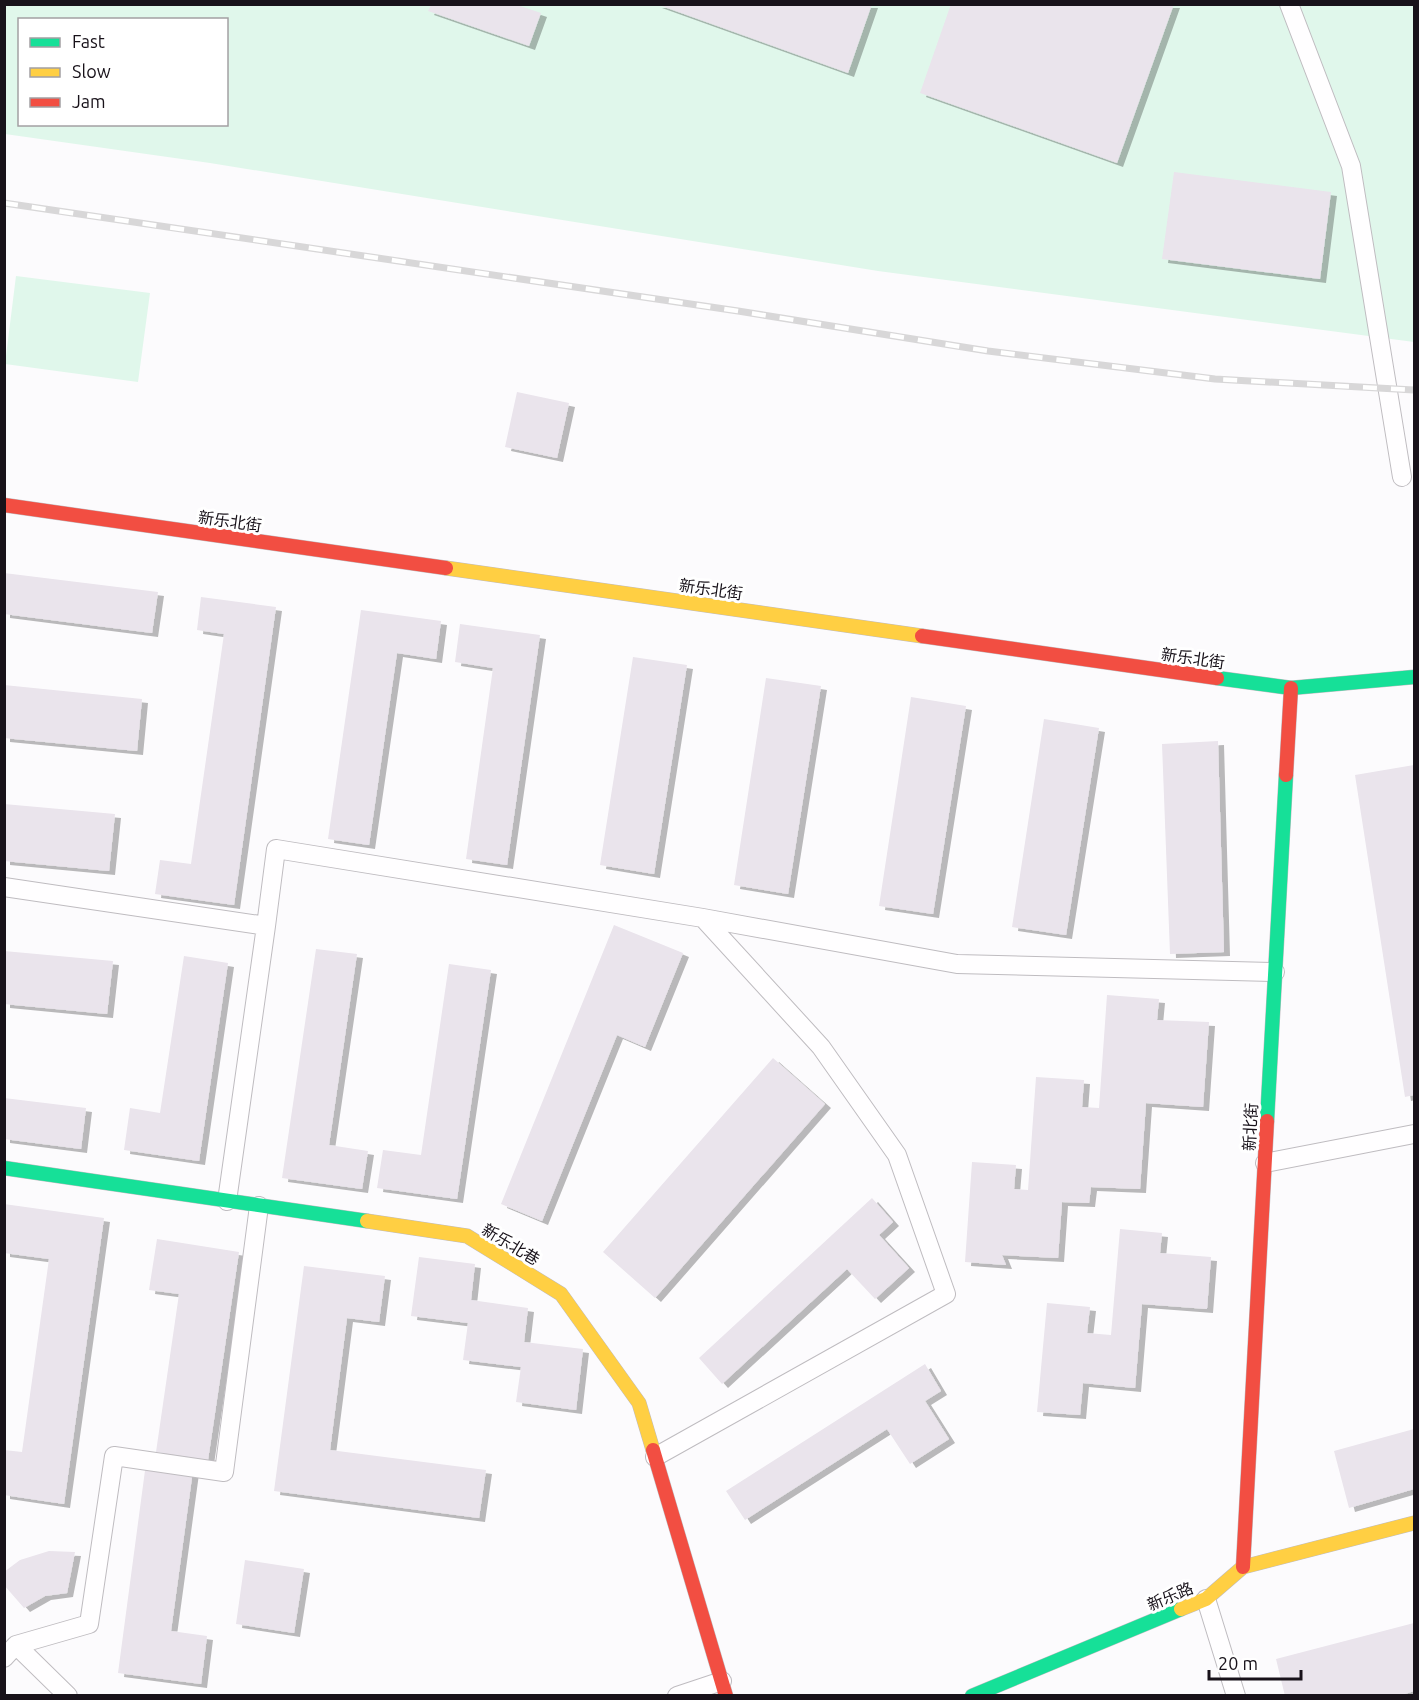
<svg xmlns="http://www.w3.org/2000/svg" width="1419" height="1700" font-family="Ubuntu,'Noto Sans SC',sans-serif">
  <defs>
    <filter id="shadow"><feDropShadow dx="6" dy="4" stdDeviation="0" flood-color="#0004"/></filter>
  </defs>
  <rect width="100%" height="100%" fill="#fcfbfd"/>
  <!-- grass -->
  <path fill="#e0f7eb" fill-rule="evenodd" d="M5,5H1414V342L878,271L210,163L5,134ZM20,20H226V124H20Z
    M16,276L150,293L138,382L5,364Z"/>
  <!-- building -->
  <path fill="#eae4ec" filter="url(#shadow)" d="M656,4H872L848,73Z
    M951,4H1174L1117,163L920,93Z
    M431,5H517L541,13L529,46L428,11Z
    M1174,172L1331,192L1320,279L1162,259Z
    M517,392L569,403L557,458L505,447Z
    M4,573L158,592L152,633L4,614Z
    M201,597L276,607L234,905L155,894L160,860L191,864L224,634L197,630Z
    M361,610L441,621L436,659L397,653L369,845L328,839Z
    M460,624L540,635L507,865L466,859L493,668L455,662Z
    M633,657L687,665L654,874L600,865Z
    M766,678L821,686L788,894L734,885Z
    M4,685L142,699L137,751L4,738Z
    M911,697L966,706L933,914L879,906Z
    M1044,719L1099,728L1066,935L1012,927Z
    M1218,741L1224,952L1170,954L1162,744Z
    M1414,765V1095L1405,1097L1355,775Z
    M4,804L115,814L109,871L4,861Z
    M614,925L683,953L645,1047L617,1035L542,1221L501,1204Z
    M316,949L357,954L329,1145L368,1151L362,1189L282,1178Z
    M4,951L113,961L107,1014L4,1004Z
    M184,956L228,963L199,1161L124,1150L130,1108L160,1113Z
    M449,964L491,970L457,1199L377,1188L383,1150L421,1155Z
    M1107,995L1159,999L1157,1020L1209,1022L1203,1107L1146,1103L1140,1189L1091,1187L1089,1203L1062,1202L1058,1258L1002,1255L1006,1265L965,1262L972,1162L1016,1165L1014,1189L1028,1190L1036,1077L1084,1080L1082,1107L1099,1108Z
    M773,1058L825,1104L655,1298L603,1252Z
    M4,1098L86,1108L81,1149L4,1139Z
    M872,1198L893,1222L879,1235L909,1268L875,1299L847,1269L722,1384L699,1358Z
    M4,1204L104,1218L64,1504L4,1495V1450L22,1452L49,1259L4,1253Z
    M1120,1229L1162,1233L1160,1253L1211,1257L1207,1309L1142,1304L1135,1388L1083,1383L1080,1415L1037,1412L1047,1303L1090,1307L1087,1333L1111,1335Z
    M157,1239L239,1252L208,1460L156,1452L179,1294L149,1290Z
    M419,1257L475,1264L471,1300L528,1308L524,1342L583,1349L576,1410L516,1402L521,1367L463,1360L468,1323L411,1316Z
    M304,1266L385,1276L379,1322L347,1318L330,1450L486,1470L479,1518L274,1491Z
    M925,1364L941,1391L925,1401L949,1439L910,1464L887,1429L745,1520L726,1491Z
    M1414,1429V1489L1349,1508L1334,1451Z
    M146,1463L193,1470L171,1631L207,1636L201,1684L118,1673Z
    M49,1551L75,1552L67,1593L45,1596L24,1608L4,1585V1572L20,1560Z
    M245,1560L304,1569L294,1633L236,1624Z
    M1414,1623V1691L1399,1696H1285L1276,1659Z"/>
  <g fill="none" stroke-linecap="round" stroke-linejoin="round">
    <!-- lane casing -->
    <g stroke="#bfbcc0" stroke-width="20">
      <path id="lane" d="M1289,4L1351,166L1402,477
        M4,887L266,926L276,849L703,918L957,964L1275,972
        M1265,1163L1414,1134
        M227,1201L266,926
        M655,1457L946,1294L897,1155L821,1047L703,918
        M1206,1599L1236,1696
        M16,1645L68,1696
        M4,1658L16,1645L89,1624L114,1456L224,1472L259,1206
        M677,1696L722,1681"/>
    </g>
    <!-- fast casing -->
    <g stroke="#bfbcc0" stroke-width="15">
      <path id="fast" d="M1217,678L1291,688L1414,677
        M1267,1121L1286,775
        M4,1168L367,1221
        M972,1696L1181,1609"/>
    </g>
    <!-- slow casing -->
    <g stroke="#bfbcc0" stroke-width="15">
      <path id="slow" d="M446,568L922,636
        M367,1221L467,1236L561,1294L639,1403L653,1450
        M1181,1609L1206,1599L1243,1567L1414,1523"/>
    </g>
    <!-- jam casing -->
    <g stroke="#bfbcc0" stroke-width="15">
      <path id="jam" d="M4,505L446,568
        M922,636L1217,678
        M1286,775L1291,688
        M653,1450L726,1696
        M1243,1567L1267,1121"/>
    </g>
    <!-- lane -->
    <use href="#lane" stroke="#fffeff" stroke-width="18"/>
    <!-- fast -->
    <use href="#fast" stroke="#16e098" stroke-width="14"/>
    <!-- slow -->
    <use href="#slow" stroke="#ffcf43" stroke-width="14"/>
    <!-- jam -->
    <use href="#jam" stroke="#f24e42" stroke-width="14"/>
    <!-- rail casing -->
    <g stroke="#d8d7d8" stroke-width="7">
      <path id="rail" d="M4,203L738,311L988,351L1215,379L1414,390"/>
    </g>
    <!-- rail -->
    <use href="#rail" stroke="#fff" stroke-width="4.5" stroke-dasharray="14" stroke-linecap="butt"/>
  </g>
  <g text-anchor="middle" dominant-baseline="central" stroke-width="6" stroke-linejoin="round" paint-order="stroke">
    <!-- street labels -->
    <g font-size="16" fill="#18121a" stroke="#fff">
      <text transform="translate(230 521) rotate(8)">新乐北街</text>
      <text transform="translate(711 589) rotate(8)">新乐北街</text>
      <text transform="translate(1193 658) rotate(8)">新乐北街</text>
      <text transform="translate(1250 1127) rotate(-87)">新北街</text>
      <text transform="translate(511 1244) rotate(31)">新乐北巷</text>
      <text transform="translate(1170 1596) rotate(-23)">新乐路</text>
    </g>
  </g>
  <!-- border -->
  <rect width="1419" height="1700" fill="none" stroke="#18121a" stroke-width="12"/>
  <!-- legend -->
  <rect x="18" y="18" width="210" height="108" fill="#ffffff" stroke="#a3a0a3" stroke-width="1.5"/>
  <rect x="30" y="38" width="30" height="9" fill="#16e098" stroke="#a3a0a3" stroke-width="1.5"/>
  <text x="72" y="48" font-size="18" fill="#18121a">Fast</text>
  <rect x="30" y="68" width="30" height="9" fill="#ffcf43" stroke="#a3a0a3" stroke-width="1.5"/>
  <text x="72" y="78" font-size="18" fill="#18121a">Slow</text>
  <rect x="30" y="98" width="30" height="9" fill="#f24e42" stroke="#a3a0a3" stroke-width="1.5"/>
  <text x="72" y="108" font-size="18" fill="#18121a">Jam</text>
  <!-- scale -->
  <path d="M1209 1670v9h92v-9" fill="none" stroke="#18121a" stroke-width="3"/>
  <text x="1218" y="1670" font-size="18" fill="#18121a" stroke="#ffffff" stroke-width="4.5" paint-order="stroke">20 m</text>
</svg>
